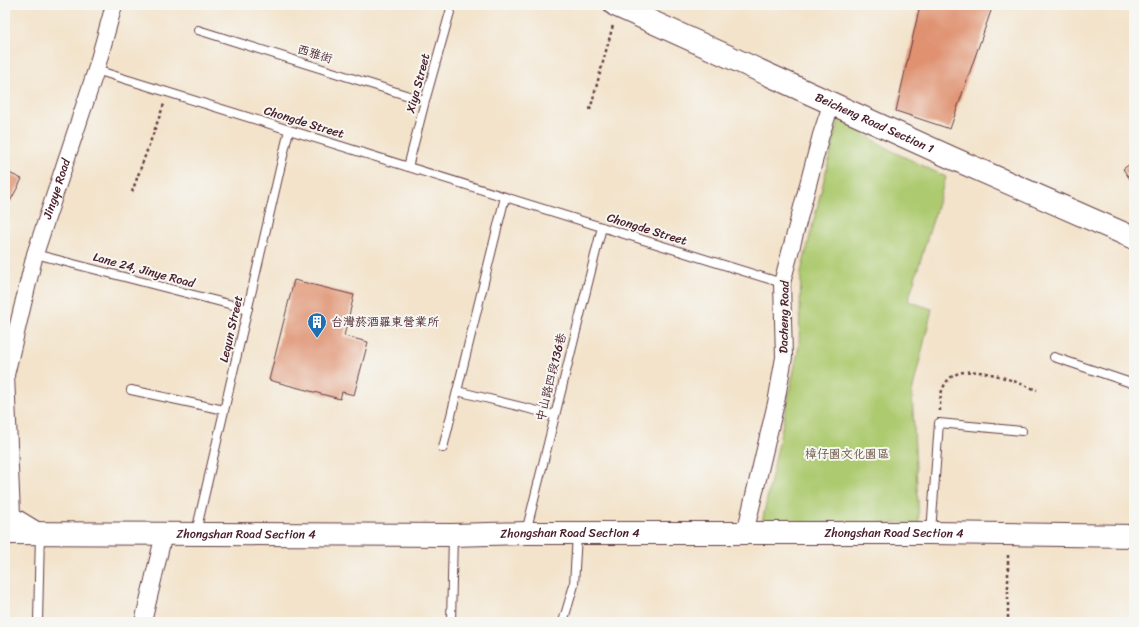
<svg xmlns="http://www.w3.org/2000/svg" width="1139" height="627" font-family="Sriracha,'LXGW WenKai TC',sans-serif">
  <rect width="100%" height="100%" fill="#f6f6f2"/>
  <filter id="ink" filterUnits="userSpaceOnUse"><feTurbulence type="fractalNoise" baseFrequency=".025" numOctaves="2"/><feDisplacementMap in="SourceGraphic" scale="8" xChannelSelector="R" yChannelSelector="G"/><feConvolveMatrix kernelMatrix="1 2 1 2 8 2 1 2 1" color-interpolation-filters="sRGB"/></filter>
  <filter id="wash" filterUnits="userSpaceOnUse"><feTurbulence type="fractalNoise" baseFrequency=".012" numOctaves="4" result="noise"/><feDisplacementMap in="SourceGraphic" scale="16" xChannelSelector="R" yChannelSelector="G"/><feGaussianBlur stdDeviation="0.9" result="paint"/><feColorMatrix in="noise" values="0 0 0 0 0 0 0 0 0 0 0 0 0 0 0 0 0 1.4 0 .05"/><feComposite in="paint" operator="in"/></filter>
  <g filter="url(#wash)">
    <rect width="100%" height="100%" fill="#f3e3cb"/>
    <!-- green -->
    <path fill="#adca70" stroke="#7c744e" d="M839,119L894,152L946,177L908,301L932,309L912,392L919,523H762L799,346L801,272Z"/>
    <g id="blocks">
      <!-- building -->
      <path fill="#df916f" d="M920,5H993L950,129L896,111Z
        M1134,161V185L1123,169Z
        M7,172L22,179L5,211V175Z
        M294,280L354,295L344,336L368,342L354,395L342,392L340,399L269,380Z"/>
    </g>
  </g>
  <g filter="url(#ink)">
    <use href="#blocks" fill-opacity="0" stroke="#633c43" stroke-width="1"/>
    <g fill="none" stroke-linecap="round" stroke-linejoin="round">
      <!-- lane casing -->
      <g stroke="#633c43" stroke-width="10">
        <path id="lane" d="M198,30L425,101
          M96,70L782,283
          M408,167L425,101L452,5
          M505,197L457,391L554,415
          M35,254L248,309
          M1054,357L1134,384
          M131,390L224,410
          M443,448L457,391
          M196,532L289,130
          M526,532L602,227
          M931,532L939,423L1022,431
          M38,622L40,533
          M451,622L453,535
          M563,622L574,585L577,534"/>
      </g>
      <!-- street casing -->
      <g stroke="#633c43" stroke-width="18">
        <g id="street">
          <path id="s1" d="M40,532L12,515L6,375L35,254L96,70L114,5"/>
          <path d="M745,533L776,403L784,357L782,283L821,135L832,102"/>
          <path d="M143,622L164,534"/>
        </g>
      </g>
      <!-- secondary casing -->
      <g stroke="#633c43" stroke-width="24">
        <g id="secondary">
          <path id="s2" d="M615,5L952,158L1134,238"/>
        </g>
      </g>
      <!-- primary casing -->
      <g stroke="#633c43" stroke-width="24">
        <g id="primary">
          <path id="s3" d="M5,533L453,535L526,533H931L1134,536"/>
        </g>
      </g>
      <!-- path -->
      <path stroke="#633c43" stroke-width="2.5" stroke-dasharray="3 3" stroke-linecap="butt" d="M344,6L346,5
        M590,110L613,25
        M132,192L164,104
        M940,411C940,403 940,393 944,386C959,355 1015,382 1037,390
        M1008,555V622"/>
      <!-- lane -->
      <use href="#lane" stroke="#fff" stroke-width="8"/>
      <!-- street -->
      <use href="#street" stroke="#fff" stroke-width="16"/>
      <!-- secondary -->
      <use href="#secondary" stroke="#fff" stroke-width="22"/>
      <!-- primary -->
      <use href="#primary" stroke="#fff" stroke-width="22"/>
    </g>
  </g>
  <!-- icons -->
  <defs>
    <g id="building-pin" transform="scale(1)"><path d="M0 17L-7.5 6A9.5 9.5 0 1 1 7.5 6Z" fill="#1f6fb2" stroke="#f6f6f2"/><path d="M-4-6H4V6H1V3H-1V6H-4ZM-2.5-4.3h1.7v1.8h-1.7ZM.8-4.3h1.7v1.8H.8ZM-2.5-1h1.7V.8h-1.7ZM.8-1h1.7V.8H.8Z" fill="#fff"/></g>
  </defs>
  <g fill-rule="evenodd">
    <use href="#building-pin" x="317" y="322"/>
  </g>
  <g text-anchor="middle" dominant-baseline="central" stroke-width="4" stroke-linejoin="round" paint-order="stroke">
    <!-- street labels -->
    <g font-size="12" fill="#4a1f2b" stroke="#f6f6f2">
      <text transform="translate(315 54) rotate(17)">西雅街</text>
      <text transform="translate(418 83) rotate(-75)">Xiya Street</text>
      <text transform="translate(304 122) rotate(17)">Chongde Street</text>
      <text stroke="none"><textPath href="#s2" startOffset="285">Beicheng Road Section 1</textPath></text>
      <text stroke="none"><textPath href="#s1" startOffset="366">Jingye Road</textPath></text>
      <text transform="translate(647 229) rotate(17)">Chongde Street</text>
      <text transform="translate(144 270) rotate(15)">Lane 24, Jinye Road</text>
      <text transform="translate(784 317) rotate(-89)">Dacheng Road</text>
      <text transform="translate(231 329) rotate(-77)">Lequn Street</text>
      <text transform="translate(551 377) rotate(-76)">中山路四段136巷</text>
      <text stroke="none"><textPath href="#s3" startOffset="889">Zhongshan Road Section 4</textPath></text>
      <text stroke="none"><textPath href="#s3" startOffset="241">Zhongshan Road Section 4</textPath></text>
      <text stroke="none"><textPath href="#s3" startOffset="565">Zhongshan Road Section 4</textPath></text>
    </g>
    <!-- poi labels -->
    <g font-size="12" fill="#4a1f2b" stroke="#f6f6f2" text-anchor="start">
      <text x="331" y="322">台灣菸酒羅東營業所</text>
    </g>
    <!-- park labels -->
    <g font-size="12" fill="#685240" stroke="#f6f6f2">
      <text x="847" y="454">樟仔園文化園區</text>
    </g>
  </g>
  <!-- margin -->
  <rect width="1139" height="627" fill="none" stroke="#f6f6f2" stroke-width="20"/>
</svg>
